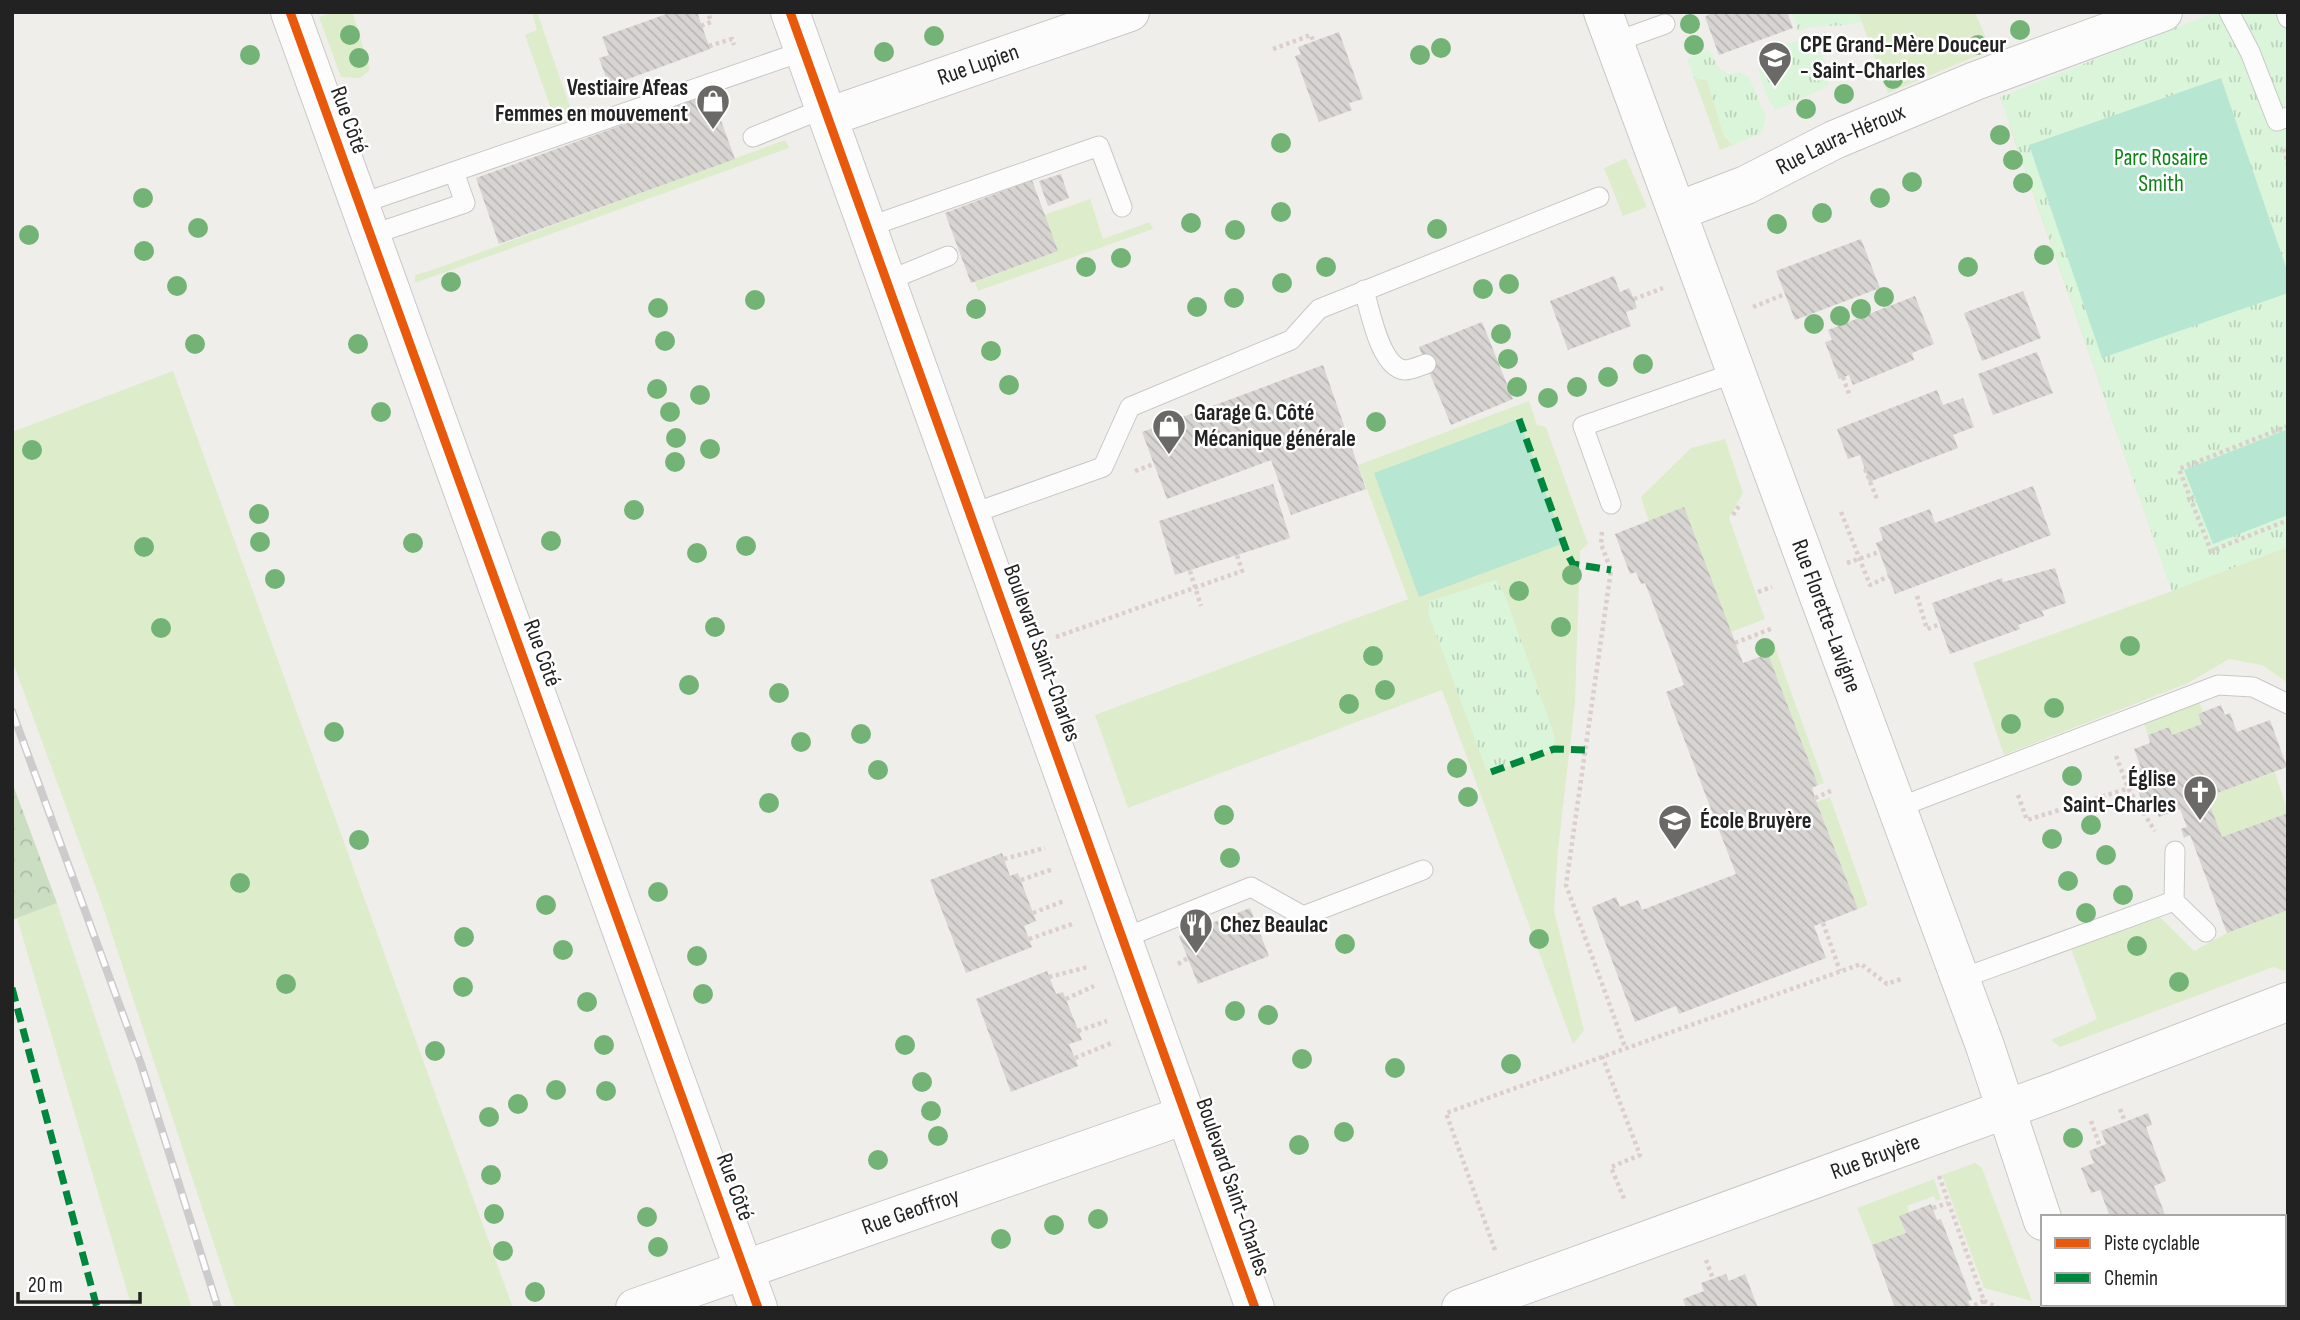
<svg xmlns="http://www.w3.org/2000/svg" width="2300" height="1320" font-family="'Sofia Sans Condensed',sans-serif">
  <defs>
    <pattern id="forest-crowns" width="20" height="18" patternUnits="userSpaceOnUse" patternTransform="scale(1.75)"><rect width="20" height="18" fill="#cbdec1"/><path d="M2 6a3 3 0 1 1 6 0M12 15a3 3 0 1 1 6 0" fill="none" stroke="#aebea6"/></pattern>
    <pattern id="park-tufts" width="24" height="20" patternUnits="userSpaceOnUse" patternTransform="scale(1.75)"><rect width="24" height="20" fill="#daf5da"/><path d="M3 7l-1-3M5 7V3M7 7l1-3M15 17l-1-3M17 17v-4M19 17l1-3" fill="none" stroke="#bbd2bb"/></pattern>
    <pattern id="building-back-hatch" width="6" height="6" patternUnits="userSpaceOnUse" patternTransform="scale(1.75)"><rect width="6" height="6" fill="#d7d4d2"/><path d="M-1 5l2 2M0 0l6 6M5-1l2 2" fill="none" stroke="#b8b6b4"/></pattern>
  </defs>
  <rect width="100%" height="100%" fill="#f0eeeb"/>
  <!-- grass -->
  <path fill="#ddeccb" d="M334,12H357L353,14L370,70L360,78L341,77L319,17Z
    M532,12H537L575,121L556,123L525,35L537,30Z
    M1858,12H1975L1991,50L1888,93Z
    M2232,47L2288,524V683L2262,665L2229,659L2188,683L2004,755L1973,663L2172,591L2009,125Z
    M1694,78L1707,80L1724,136L1733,145L1720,150Z
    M785,140L789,148L415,283V275L435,269Z
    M1626,158L1647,207L1623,216L1604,168Z
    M1090,199L1103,239L1150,222L1153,229L978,291L975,282L1058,251L1044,215Z
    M173,371L513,1308H235L103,907L12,660V432Z
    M1529,401L1537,425L1546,427L1588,544L1580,551L1575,702L1558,850L1554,910L1584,1030L1573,1044L1442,690L1128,808L1095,715L1408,599L1358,465Z
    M1725,439L1743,493L1729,518L1765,619L1731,632L1649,522L1641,497L1691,448Z
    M1773,642L1824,783L1818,785L1768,654L1760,656L1756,647Z
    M2199,701L2203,712L2198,714L2202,724L2172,735L2169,727L2148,735L2143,721Z
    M2275,772L2288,813L2222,837L2207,797Z
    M1830,797L1868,905L1858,909L1817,802Z
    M57,903L192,1308H132L17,918Z
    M2288,910V969L2284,971L2273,967L2060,1047L2051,1040L2097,1019L2071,949L2159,916L2194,951L2227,933Z
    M1975,1163L1982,1168L2032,1301L1984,1288L1942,1175Z
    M1934,1179L1941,1199L1936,1201L1934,1196L1907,1206L1909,1212L1899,1216L1906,1233L1872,1245L1857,1208Z"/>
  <!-- forest -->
  <path fill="url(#forest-crowns)" d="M12,782L57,903L12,920Z"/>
  <!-- park -->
  <path fill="url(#park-tufts)" d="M1792,12H1858L1862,22C1839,28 1820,23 1798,31Z
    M2215,12H2288V547L2172,591L2000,97Z
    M1799,40L1816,44L1829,71L1828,86L1776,110C1769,103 1766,95 1763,86C1750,53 1772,49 1799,40Z
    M1709,50L1719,69L1728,74L1739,72L1749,77L1766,117L1762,133L1733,145L1724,136L1707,80L1694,78L1687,59Z
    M1496,580L1505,595L1555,737L1554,749L1491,772L1486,769L1428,613L1430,601Z"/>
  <!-- pitch -->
  <path fill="#b7e6d2" d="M2221,78L2288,273V293L2102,358L2029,145Z
    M1519,419L1564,543L1419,597L1374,473Z
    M2288,429V515L2213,544L2184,470Z"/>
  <!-- building -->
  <path fill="url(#building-back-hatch)" d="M672,12H697L710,49L609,86L599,58L609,55L602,37Z
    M1712,12H1787L1793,28L1719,55L1705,17Z
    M1339,32L1363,99L1349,103L1352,110L1319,122L1295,56L1301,54L1298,47Z
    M711,93L735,159L499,244L476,178Z
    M1061,174L1069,198L1048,206L1039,181Z
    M1032,180L1058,251L971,283L945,213Z
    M1861,239L1880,288L1795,320L1776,271Z
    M1614,276L1620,292L1629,288L1634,299L1637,308L1626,312L1631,326L1568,350L1550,301Z
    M2023,291L2041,338L1982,361L1964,313Z
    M1915,296L1934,344L1912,353L1914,360L1853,385L1849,375L1839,379L1825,342L1832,340L1828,330Z
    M1482,322L1513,399L1451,425L1419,347Z
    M2037,352L2053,393L1993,415L1978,374Z
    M1323,365L1366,489L1291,515L1271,460L1167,499L1142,432Z
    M1937,390L1943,405L1963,398L1974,427L1953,435L1958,448L1869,482L1860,455L1848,459L1837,429Z
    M1273,484L1290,538L1175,575L1159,521Z
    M2033,486L2051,535L1895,594L1876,543L1883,540L1879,528L1930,509L1935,523Z
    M1684,507L1743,663L1768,654L1818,785L1812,788L1815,798L1858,909L1814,926L1826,958L1679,1014L1676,1006L1635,1022L1592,907L1616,897L1620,907L1638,900L1642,910L1736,874L1666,692L1684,685L1645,583L1641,584L1636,572L1630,574L1615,534Z
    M2055,568L2066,603L2042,611L2044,616L2018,625L2020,629L1950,654L1932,603L2002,578L2003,582Z
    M2221,705L2225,715L2230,713L2237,732L2270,720L2287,767L2207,797L2222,837L2288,813V910L2227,933L2190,835L2184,838L2181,829L2187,827L2180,809L2159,817L2152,797L2142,801L2131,772L2141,768L2134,749L2150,743L2148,735L2169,727L2172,735L2202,724L2198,714Z
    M1002,853L1010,876L1018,873L1036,921L1024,926L1032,947L966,973L930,880Z
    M1250,908L1269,956L1198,984L1179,936Z
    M1047,971L1056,994L1063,992L1082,1040L1069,1044L1078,1066L1011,1092L976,999Z
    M2148,1113L2152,1125L2146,1127L2166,1181L2154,1186L2166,1217H2110L2100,1190L2091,1193L2081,1168L2094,1163L2089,1151L2106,1144L2101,1131Z
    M1931,1204L1937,1220L1941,1219L1972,1300L1968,1301L1971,1308H1895L1872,1245L1906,1233L1899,1216Z
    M1726,1274L1729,1281L1745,1274L1758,1308H1686L1683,1299L1704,1291L1701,1283Z"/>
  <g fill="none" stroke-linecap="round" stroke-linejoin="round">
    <!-- service casing -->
    <g stroke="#c9c8c7" stroke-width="21">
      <path id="service" d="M2229,12L2250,52L2277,121L2288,117
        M2286,12L2288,18
        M1615,42L1665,24
        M753,137L825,108
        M360,204L804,51
        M868,227L1099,146L1122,207
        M371,235L465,203L454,172
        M887,281L948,256
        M1364,290C1370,310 1380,368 1405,370C1411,370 1420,366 1426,364
        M1611,504L1583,426L1737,372
        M971,514L1103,467L1130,407L1291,340L1319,309L1599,197
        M1897,808L2218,685L2253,687L2288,704
        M2175,851L2174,901L2206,932
        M1124,938L1251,887L1303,916L1423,870
        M1960,979L2174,901"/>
    </g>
    <!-- minor casing -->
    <g stroke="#c9c8c7" stroke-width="40">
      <g id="minor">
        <path d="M290,12L758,1308"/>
        <path id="s1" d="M1603,12L1985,1046L2043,1221"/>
        <path id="s2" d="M828,117L1130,12"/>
        <path id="s3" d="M1678,211L1746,185L1834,140L1975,81L2163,12"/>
        <path d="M2073,1304L2074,1308"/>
        <path id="s4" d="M635,1308L1188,1114"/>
        <path id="s5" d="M1461,1308L2056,1091L2287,1002"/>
      </g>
    </g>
    <!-- tertiary casing -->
    <g stroke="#c9c8c7" stroke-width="40">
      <path id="tertiary" d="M790,12L1255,1308"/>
    </g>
    <!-- path -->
    <path stroke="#dccecd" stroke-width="4.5" stroke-dasharray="3.5 3.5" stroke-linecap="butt" d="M701,26L711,22L708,12
      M709,46L732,39L734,45
      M1273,49L1311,35L1313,41
      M2284,149L2288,165
      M1634,299L1663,288
      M1753,307L1785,294
      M1843,377L1850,397
      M2288,426L2179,469L2211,551L2288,520
      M1865,469L1877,499
      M1135,471L1154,464
      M1841,512L1870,585L1889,576
      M1733,515L1741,503
      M1602,532L1601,544L1611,570L1566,885L1625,1047
      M1847,563L1879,552
      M1190,571L1201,606
      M1758,592L1772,587
      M1917,596L1927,629L1940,624
      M1056,637L1242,571L1237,555
      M1735,643L1773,628
      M2116,756L2129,790L2155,831
      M2018,795L2027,820L2136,786
      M1815,798L1833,790
      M1004,859L1045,848
      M1021,880L1053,869
      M1033,913L1064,901
      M1823,923L1840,971
      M1029,939L1072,924
      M1178,964L1188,958
      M1049,977L1088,967
      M1066,999L1094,986
      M1078,1031L1107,1021
      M1602,1056L1640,1155L1611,1167L1625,1201
      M1075,1058L1114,1042
      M2120,1109L2125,1122
      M2091,1121L2100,1147
      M1939,1176L1984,1301L1970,1307
      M1933,1208L1948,1203
      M1495,1250L1446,1113L1861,964L1887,984L1901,979
      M1706,1260L1713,1279
      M1984,1301L1999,1308"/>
    <!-- service -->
    <use href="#service" stroke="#fdfcfc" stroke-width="19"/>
    <!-- minor -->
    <use href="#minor" stroke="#fdfcfc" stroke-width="38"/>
    <!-- tertiary -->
    <use href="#tertiary" stroke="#fdfcfc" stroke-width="38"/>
    <!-- rail casing -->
    <g stroke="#ccc" stroke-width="8">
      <path id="rail" d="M12,711L141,1064L218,1308"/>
    </g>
    <!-- rail -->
    <use href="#rail" stroke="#fff" stroke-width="5" stroke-dasharray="16" stroke-linecap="butt"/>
    <!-- quiet -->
    <path stroke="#00873e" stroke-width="7" stroke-dasharray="14 7" stroke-linecap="butt" d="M1519,419L1568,555L1573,564L1611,570
      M1491,772L1554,749L1585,750
      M12,988L97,1308"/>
    <!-- cycleway casing -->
    <g stroke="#fff" stroke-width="13">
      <path id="cycleway" d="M290,12L758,1308
        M790,12L1255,1308"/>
    </g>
    <!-- cycleway -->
    <use href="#cycleway" stroke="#e8590c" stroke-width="9"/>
  </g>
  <!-- trees -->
  <g fill="#73b476">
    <circle cx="1690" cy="24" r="10"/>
    <circle cx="2020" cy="30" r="10"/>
    <circle cx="350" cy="35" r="10"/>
    <circle cx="934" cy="36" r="10"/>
    <circle cx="1694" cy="45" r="10"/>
    <circle cx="1978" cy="45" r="10"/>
    <circle cx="1441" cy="48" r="10"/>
    <circle cx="884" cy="52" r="10"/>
    <circle cx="250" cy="55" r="10"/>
    <circle cx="1420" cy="55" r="10"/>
    <circle cx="359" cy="58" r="10"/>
    <circle cx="1893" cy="79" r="10"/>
    <circle cx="1844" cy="94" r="10"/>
    <circle cx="1806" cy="109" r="10"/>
    <circle cx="2000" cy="135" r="10"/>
    <circle cx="1281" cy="143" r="10"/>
    <circle cx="2013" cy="160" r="10"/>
    <circle cx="1912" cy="182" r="10"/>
    <circle cx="2023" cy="183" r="10"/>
    <circle cx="143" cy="198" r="10"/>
    <circle cx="1880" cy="198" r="10"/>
    <circle cx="1281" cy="212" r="10"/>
    <circle cx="1822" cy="213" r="10"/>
    <circle cx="1191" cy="223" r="10"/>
    <circle cx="1777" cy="224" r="10"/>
    <circle cx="198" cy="228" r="10"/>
    <circle cx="1437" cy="229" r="10"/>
    <circle cx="1235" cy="230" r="10"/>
    <circle cx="29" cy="235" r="10"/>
    <circle cx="144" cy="251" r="10"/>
    <circle cx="2044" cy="255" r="10"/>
    <circle cx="1121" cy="258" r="10"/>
    <circle cx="1086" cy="267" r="10"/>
    <circle cx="1326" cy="267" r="10"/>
    <circle cx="1968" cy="267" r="10"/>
    <circle cx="451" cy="282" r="10"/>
    <circle cx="1282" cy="283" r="10"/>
    <circle cx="1509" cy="284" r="10"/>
    <circle cx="177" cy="286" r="10"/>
    <circle cx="1483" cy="289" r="10"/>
    <circle cx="1884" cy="297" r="10"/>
    <circle cx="1234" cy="298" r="10"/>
    <circle cx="755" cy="300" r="10"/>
    <circle cx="1197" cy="307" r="10"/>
    <circle cx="658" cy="308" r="10"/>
    <circle cx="976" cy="309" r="10"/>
    <circle cx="1861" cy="309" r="10"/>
    <circle cx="1840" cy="316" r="10"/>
    <circle cx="1814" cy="324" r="10"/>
    <circle cx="1501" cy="334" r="10"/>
    <circle cx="665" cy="341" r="10"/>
    <circle cx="195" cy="344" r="10"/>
    <circle cx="358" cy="344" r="10"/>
    <circle cx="991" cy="351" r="10"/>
    <circle cx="1508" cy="359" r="10"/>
    <circle cx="1643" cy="364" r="10"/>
    <circle cx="1608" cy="377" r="10"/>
    <circle cx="1009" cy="385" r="10"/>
    <circle cx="1517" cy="387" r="10"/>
    <circle cx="1577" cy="387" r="10"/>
    <circle cx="657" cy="389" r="10"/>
    <circle cx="700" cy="395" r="10"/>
    <circle cx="1548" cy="398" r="10"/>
    <circle cx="381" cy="412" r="10"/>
    <circle cx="670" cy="412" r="10"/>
    <circle cx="1376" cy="422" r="10"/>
    <circle cx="676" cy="438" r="10"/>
    <circle cx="710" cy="449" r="10"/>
    <circle cx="32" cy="450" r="10"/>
    <circle cx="675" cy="462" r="10"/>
    <circle cx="634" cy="510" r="10"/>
    <circle cx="259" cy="514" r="10"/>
    <circle cx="551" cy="541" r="10"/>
    <circle cx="260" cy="542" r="10"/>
    <circle cx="413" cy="543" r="10"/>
    <circle cx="746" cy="546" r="10"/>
    <circle cx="144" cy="547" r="10"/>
    <circle cx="697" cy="553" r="10"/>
    <circle cx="1572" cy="575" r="10"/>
    <circle cx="275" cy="579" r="10"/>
    <circle cx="1519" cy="591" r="10"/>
    <circle cx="715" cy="627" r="10"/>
    <circle cx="1561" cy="627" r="10"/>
    <circle cx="161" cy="628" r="10"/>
    <circle cx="2130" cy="646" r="10"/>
    <circle cx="1765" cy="648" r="10"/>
    <circle cx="1373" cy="656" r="10"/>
    <circle cx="689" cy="685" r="10"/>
    <circle cx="1385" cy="690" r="10"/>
    <circle cx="779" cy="693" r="10"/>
    <circle cx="1349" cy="704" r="10"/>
    <circle cx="2054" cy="708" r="10"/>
    <circle cx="2011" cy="724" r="10"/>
    <circle cx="334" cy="732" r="10"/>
    <circle cx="861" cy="734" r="10"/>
    <circle cx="801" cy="742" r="10"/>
    <circle cx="1457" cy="768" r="10"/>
    <circle cx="878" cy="770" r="10"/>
    <circle cx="2072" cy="776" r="10"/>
    <circle cx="1468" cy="797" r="10"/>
    <circle cx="769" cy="803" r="10"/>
    <circle cx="1224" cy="815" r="10"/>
    <circle cx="2091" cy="825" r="10"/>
    <circle cx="2052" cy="839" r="10"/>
    <circle cx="359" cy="840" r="10"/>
    <circle cx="2106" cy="855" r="10"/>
    <circle cx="1230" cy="858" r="10"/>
    <circle cx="2068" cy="881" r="10"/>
    <circle cx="240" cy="883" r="10"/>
    <circle cx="658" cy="892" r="10"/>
    <circle cx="2123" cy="895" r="10"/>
    <circle cx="546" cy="905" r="10"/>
    <circle cx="2086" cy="913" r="10"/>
    <circle cx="464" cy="937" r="10"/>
    <circle cx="1539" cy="939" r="10"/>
    <circle cx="1345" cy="944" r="10"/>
    <circle cx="2137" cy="946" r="10"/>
    <circle cx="563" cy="950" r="10"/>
    <circle cx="697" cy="956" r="10"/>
    <circle cx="2179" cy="982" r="10"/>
    <circle cx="286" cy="984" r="10"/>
    <circle cx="463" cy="987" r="10"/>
    <circle cx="703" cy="994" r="10"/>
    <circle cx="587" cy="1002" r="10"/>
    <circle cx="1235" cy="1011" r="10"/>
    <circle cx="1268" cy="1015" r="10"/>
    <circle cx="604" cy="1045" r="10"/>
    <circle cx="905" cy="1045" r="10"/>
    <circle cx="435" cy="1051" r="10"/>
    <circle cx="1302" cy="1059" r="10"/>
    <circle cx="1511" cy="1064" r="10"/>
    <circle cx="1395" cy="1068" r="10"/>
    <circle cx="922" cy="1082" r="10"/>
    <circle cx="556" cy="1090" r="10"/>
    <circle cx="606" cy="1091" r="10"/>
    <circle cx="518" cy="1104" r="10"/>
    <circle cx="931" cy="1111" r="10"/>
    <circle cx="489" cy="1117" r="10"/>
    <circle cx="1344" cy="1132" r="10"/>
    <circle cx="938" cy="1136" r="10"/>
    <circle cx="2073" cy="1138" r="10"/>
    <circle cx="1299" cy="1145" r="10"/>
    <circle cx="878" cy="1160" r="10"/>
    <circle cx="491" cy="1175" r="10"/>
    <circle cx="494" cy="1214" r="10"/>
    <circle cx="647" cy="1217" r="10"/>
    <circle cx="1098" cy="1219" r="10"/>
    <circle cx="1054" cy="1225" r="10"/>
    <circle cx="1001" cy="1239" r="10"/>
    <circle cx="658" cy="1247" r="10"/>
    <circle cx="503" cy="1251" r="10"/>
    <circle cx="535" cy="1292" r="10"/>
  </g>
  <!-- icons -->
  <defs>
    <g id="school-pin" transform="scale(1.75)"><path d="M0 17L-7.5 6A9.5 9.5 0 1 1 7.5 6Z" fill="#6a6968" stroke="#fff"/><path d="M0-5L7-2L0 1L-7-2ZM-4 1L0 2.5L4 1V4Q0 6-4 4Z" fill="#fff"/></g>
    <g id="shop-pin" transform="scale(1.75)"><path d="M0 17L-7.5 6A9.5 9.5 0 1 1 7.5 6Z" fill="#6a6968" stroke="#fff"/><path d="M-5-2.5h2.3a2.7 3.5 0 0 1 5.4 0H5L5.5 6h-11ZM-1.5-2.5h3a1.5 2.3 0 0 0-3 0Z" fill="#fff"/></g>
    <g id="church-pin" transform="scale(1.75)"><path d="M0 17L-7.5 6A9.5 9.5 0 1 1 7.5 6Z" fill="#6a6968" stroke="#fff"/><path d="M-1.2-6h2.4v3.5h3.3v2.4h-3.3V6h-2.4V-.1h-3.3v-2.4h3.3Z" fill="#fff"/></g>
    <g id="restaurant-pin" transform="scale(1.75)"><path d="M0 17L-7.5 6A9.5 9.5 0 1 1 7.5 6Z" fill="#6a6968" stroke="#fff"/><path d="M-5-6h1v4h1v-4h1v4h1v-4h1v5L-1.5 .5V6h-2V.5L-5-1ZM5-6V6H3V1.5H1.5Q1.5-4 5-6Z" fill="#fff"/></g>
  </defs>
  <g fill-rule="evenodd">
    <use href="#school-pin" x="1775" y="58"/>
    <use href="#shop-pin" x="713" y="101"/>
    <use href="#shop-pin" x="1169" y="426"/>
    <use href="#church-pin" x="2200" y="792"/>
    <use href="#school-pin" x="1675" y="821"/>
    <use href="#restaurant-pin" x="1196" y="925"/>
  </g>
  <g text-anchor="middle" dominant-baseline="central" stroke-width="5" stroke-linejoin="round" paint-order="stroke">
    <!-- poi labels -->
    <g font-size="23" font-weight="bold" fill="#222" stroke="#fff" text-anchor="start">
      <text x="1800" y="45">CPE Grand-Mère Douceur<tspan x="1800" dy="26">- Saint-Charles</tspan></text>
      <text x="688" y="88" text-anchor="end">Vestiaire Afeas<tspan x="688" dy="26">Femmes en mouvement</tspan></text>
      <text x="1194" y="413">Garage G. Côté<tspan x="1194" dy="26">Mécanique générale</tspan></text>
      <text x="2176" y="779" text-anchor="end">Église<tspan x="2176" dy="26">Saint-Charles</tspan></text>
      <text x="1700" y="821">École Bruyère</text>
      <text x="1220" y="925">Chez Beaulac</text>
    </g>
    <!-- street labels -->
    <g font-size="23" fill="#222" stroke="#fff">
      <text stroke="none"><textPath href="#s2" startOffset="159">Rue Lupien</textPath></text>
      <text transform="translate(349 120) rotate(70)">Rue Côté</text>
      <text stroke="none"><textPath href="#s3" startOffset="178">Rue Laura-Héroux</textPath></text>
      <text stroke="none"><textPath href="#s1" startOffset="644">Rue Florette-Lavigne</textPath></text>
      <text transform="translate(542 653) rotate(70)">Rue Côté</text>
      <text transform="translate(1042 653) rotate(70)">Boulevard Saint-Charles</text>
      <text stroke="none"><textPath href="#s5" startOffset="441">Rue Bruyère</textPath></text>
      <text transform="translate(735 1187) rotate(70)">Rue Côté</text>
      <text transform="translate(1233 1187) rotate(71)">Boulevard Saint-Charles</text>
      <text stroke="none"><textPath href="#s4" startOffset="292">Rue Geoffroy</textPath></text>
    </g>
    <!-- park labels -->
    <g font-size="23" fill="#0c8416" stroke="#fff">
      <text x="2161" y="158">Parc Rosaire<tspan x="2161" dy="26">Smith</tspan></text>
    </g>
  </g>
  <!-- border -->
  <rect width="2300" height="1320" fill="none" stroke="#222222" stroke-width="28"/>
  <!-- legend -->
  <rect x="2041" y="1215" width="245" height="91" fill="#ffffff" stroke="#a7a7a7" stroke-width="2"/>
  <rect x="2055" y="1238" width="35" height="10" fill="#e8590c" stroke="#a7a7a7" stroke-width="2"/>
  <text x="2104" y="1250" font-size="21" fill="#222222">Piste cyclable</text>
  <rect x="2055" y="1273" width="35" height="10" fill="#00873e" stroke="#a7a7a7" stroke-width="2"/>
  <text x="2104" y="1285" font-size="21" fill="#222222">Chemin</text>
  <!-- scale -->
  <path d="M18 1292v10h122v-10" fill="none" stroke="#222222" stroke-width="3.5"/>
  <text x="28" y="1292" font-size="21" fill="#222222" stroke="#ffffff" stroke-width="5" paint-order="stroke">20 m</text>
</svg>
